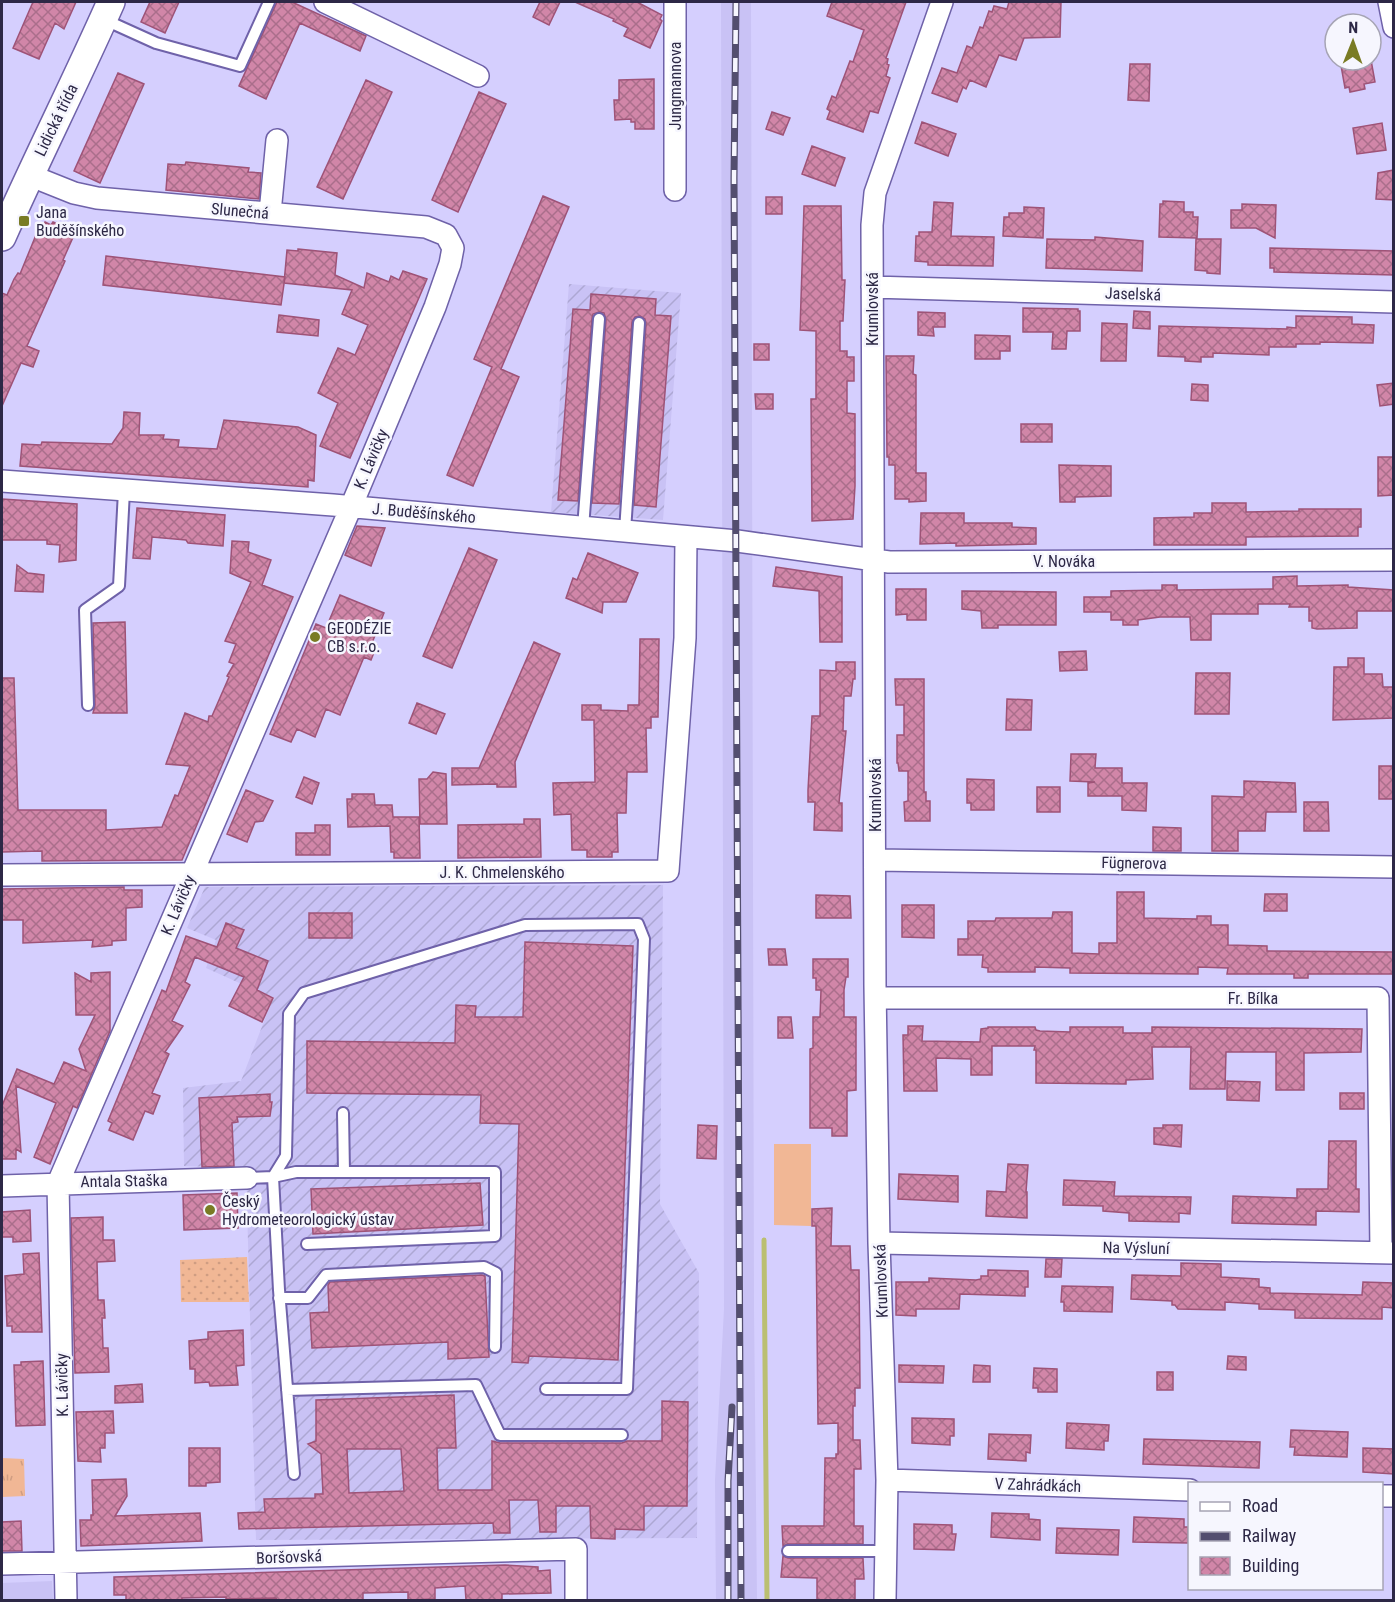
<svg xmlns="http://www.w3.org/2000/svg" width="1395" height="1602" font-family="'Roboto Condensed',sans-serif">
  <defs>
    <pattern id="industrial-furrows" width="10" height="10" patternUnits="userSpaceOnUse" patternTransform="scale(1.5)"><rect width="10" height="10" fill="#c9c2f5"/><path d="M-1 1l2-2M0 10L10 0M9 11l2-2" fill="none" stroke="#ada7d3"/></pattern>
    <pattern id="grass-dots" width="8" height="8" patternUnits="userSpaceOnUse" patternTransform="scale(1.5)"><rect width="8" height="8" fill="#f1b795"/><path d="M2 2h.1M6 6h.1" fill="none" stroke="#cf9d82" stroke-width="1.8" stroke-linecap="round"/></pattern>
    <pattern id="park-tufts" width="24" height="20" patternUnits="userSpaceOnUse" patternTransform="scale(1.5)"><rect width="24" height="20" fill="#f1b795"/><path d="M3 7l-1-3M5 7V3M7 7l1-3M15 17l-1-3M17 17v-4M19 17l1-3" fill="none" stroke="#cf9d82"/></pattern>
    <pattern id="building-cross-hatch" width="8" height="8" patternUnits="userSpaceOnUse" patternTransform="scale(1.5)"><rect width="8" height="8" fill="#d186a8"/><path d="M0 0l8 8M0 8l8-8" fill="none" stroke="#aa6e8b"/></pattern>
  </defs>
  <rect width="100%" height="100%" fill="#d5cffe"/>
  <!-- built -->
  <path fill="#c9c2f5" d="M721,2H751L754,1309L757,1600H716L715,1480L724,1309Z
    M52,1581L53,1600H2V1583Z"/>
  <!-- industrial -->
  <path fill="url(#industrial-furrows)" d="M569,284L681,293L663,520L551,512Z
    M663,885L660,1204L699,1273L697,1538L256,1540L246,1168L184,1166L183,1088L241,1081L273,998L206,968L216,940L187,928L205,887Z"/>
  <!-- grass -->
  <path fill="url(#grass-dots)" d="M247,1257L249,1302H181L180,1260Z"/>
  <!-- park -->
  <path fill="url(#park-tufts)" d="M2,1458L24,1459L25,1496L2,1497Z"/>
  <!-- pitch -->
  <path fill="#f1b795" d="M774,1144H811V1226L774,1225Z"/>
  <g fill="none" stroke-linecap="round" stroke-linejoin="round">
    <!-- stream -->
    <path stroke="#bbbf71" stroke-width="5" d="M764,1240L767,1600"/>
  </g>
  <!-- building -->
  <path fill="url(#building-cross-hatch)" stroke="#9e5377" stroke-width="1.5" fill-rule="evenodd" d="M33,2H76L64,29L55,23L39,59L13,48Z
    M150,2H179L165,33L141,22Z
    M277,2H292L366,36L360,51L300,23L266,99L239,86Z
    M540,2H560L549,25L533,17Z
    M575,2H637L662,15L660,19L662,21L650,48L624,36L628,28L613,21L614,19Z
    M832,2H906L886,58L888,59L887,64L889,65L886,76L890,78L878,113L870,111L863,132L827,119L830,111L827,109L832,96L836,98L850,61L853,62L864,30L827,16Z
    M1009,2H1061L1060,37L1024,38L1016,60L999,55L986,87L970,80L966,89L963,87L957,102L932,93L942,68L957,73L967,46L972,48L980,27L983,28L989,11L992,12L994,6L1007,9Z
    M1340,60H1371L1375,82L1364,84L1365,89L1350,92L1349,87L1345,88Z
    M1130,64H1150L1149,101L1128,100Z
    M118,73L144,84L100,183L74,171Z
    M654,79V129H635V122H631V119L615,120L614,100H619V80Z
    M366,80L392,92L343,199L317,187Z
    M479,92L506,104L458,212L432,200Z
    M772,112L790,118L783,135L766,129Z
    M922,122L956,134L948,156L915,143Z
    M1382,123L1386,150L1357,154L1353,128Z
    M812,146L845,158L835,186L802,174Z
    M186,162L249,168L248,172L261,173L259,199L166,190L168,164L185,165Z
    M1394,170V200L1376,199L1378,173Z
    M543,196L569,207L501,369L519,377L473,486L447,475L492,367L474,359Z
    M766,197H782V214H766Z
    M1163,201L1184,202V212H1193V217H1198L1197,238L1159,237L1160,204H1163Z
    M934,202L953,203L951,236L994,237L993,266L928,265V262L915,261L916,236H919V232H932Z
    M1242,204L1276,205L1275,238L1256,228H1231V210H1242Z
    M804,206H841L842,280H845L843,321H840V351H847V357H854V381H847V413L855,414V486L853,519L812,521L811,399H816V331L800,330Z
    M1024,207L1044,208L1043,238L1003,236L1004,217H1009V213H1024Z
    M45,222L51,225L53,222L69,229L68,232L74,235L63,260L65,261L27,346L39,351L33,367L21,363L2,406V293L7,295L14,279L18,273L20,274L36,235L39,236Z
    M1095,237L1143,241L1142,271L1046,268L1047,239L1095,240Z
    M1196,239H1221L1220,274L1207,273V271L1195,270Z
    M1270,248L1394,251V275L1274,272V268H1270Z
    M298,249L337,253L335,275L364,288L367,273L389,282L391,276L399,280L403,271L427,279L350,458L320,446L338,403L318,393L338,348L355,355L368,325L342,314L352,290L284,283L287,250L298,251Z
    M106,256L285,277L281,305L103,285Z
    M591,294L656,299L655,315L671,316L656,507L634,505L646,324L645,319L640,316L635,317L632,322L619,504L592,503L606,320L604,313L599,312L593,314L592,318L578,501L558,500L573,309L590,310Z
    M1023,308L1078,309V311H1080V331H1067L1066,349H1052L1053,332H1023Z
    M1134,311L1150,312V329L1133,328Z
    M918,312L945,313V327H933L934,336L918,335Z
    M279,315L319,320L318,336L277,332Z
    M1296,316L1352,317V324L1374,325L1373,343L1320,342V344H1296V347H1269V355L1213,353V357H1201V362L1185,361V357L1158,356L1159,326L1287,329V327L1296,328Z
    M1102,323L1127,324L1126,361H1101Z
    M975,335L1010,336V351H1000V359H975Z
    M754,344H769V360H754Z
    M886,356H914L913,374L916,375V473H926V501L909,502V499H895V465H889V457H887Z
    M1394,383V404L1380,406L1377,385Z
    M1192,384L1208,385V401L1191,400Z
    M755,394H773V409H756Z
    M124,412L140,413L139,435H164L163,439L179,440L178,447L217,449L224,420L298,427L316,435L314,481L308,480V487L20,466L22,444L41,445L42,442L112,444L123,428Z
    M1021,424H1052V442H1021Z
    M1378,457H1394V495L1378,496Z
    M1059,465L1111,466V496L1075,497V502H1060Z
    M2,499L77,504L76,560L59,562L60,545L47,544V540H2Z
    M1212,503H1246V512L1299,511V509H1361V527H1358V536L1246,537V545H1154V518L1194,517V513H1212Z
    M137,508L225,515L223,546L188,543L186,540L152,537L150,559L133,558Z
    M921,513H964V523H1012V527L1036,528V544L956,546V543L920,544Z
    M357,526L385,528L371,566L345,555Z
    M232,541L249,542L248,552L271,560L262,585L293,597L182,860L42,861V851L2,852V678H14L18,810H106V830L162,827L175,795L178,796L190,766L166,764L185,713L208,722L209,716H212L229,677L227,676L234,664L229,662L236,644L225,641L251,582L230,573Z
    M469,548L497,560L452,668L423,656Z
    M588,553L638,573L626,602H603L602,613L566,598L573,578L577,580Z
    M17,565L28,573L44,575L43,592L15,591Z
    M776,567L842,577V642H820L819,591L773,586Z
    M1297,576V586L1348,585V587L1394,590V611H1357V628L1317,629L1312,628V621H1309V607H1289L1290,604H1258V614H1211V640H1191L1190,617H1160L1138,620V625H1123V620H1111V612H1084V597H1111V591L1162,590V585H1177V590L1273,589V577Z
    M896,589H926V620H907V614L896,615Z
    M962,591L1056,592V625H998V628H982L981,611L962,609Z
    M340,595L384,613L372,643L377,645L371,660L364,657L340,715L326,709L315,737L297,729L291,742L270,734L316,624L326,628Z
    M125,622L127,713H93L95,705L93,623Z
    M640,639H659L658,717H651V728H646L647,772H627L626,813H617L618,852H612V857H587V850H572L571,814L554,815L553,783L595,782L594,720H582V705H601V710L628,711V705H639Z
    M534,642L560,654L515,762L516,787H497V784L452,785V768H479Z
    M1086,651L1087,670L1060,671L1059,652Z
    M1348,658H1364V674H1382L1383,687H1394V718L1333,720L1334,667H1348Z
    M836,662H855V679H853L851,696H844L843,731H846L839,803H842V831L814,830L815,802H808V790L812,716H820V670L836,671Z
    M1196,673H1230L1229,714H1195Z
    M895,679H924V792H926V801H930V821H905L904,802L908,801V771H899L898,763H897V735H904V705H896Z
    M1007,699L1032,700L1031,730H1006Z
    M417,703L445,714L436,734L409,723Z
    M1071,754H1096L1095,768H1122V783H1147L1146,811L1122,810V796H1088V783L1095,782L1070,781Z
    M1379,766H1394V799H1379Z
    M433,772L446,774L447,824H420L419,779H427Z
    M304,777L319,783L312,804L296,797Z
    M967,779L994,780V810H971V803H967Z
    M1244,781L1295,783L1296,812H1266L1265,831H1238V851H1212V796L1244,797Z
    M1037,787H1060V812H1037Z
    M246,790L273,801L263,821L255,822L247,842L227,834Z
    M352,794H374L375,805H392L393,817H419L420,858H394V852H391L390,826L348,827L347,799H352Z
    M1304,802H1328L1329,831H1304Z
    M524,819H540L541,857L458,858V825L524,824Z
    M315,825H330V855H296V833H315Z
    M1153,827L1181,828V851H1153Z
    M124,887V890H142V907L126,908V940L112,941V945L92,947L93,940L23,943V920H2V889Z
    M1117,892H1144V918L1197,919V916H1211V925H1228V945L1267,946V951L1394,952V974H1308V978H1294V974H1227L1228,968L1198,967V974L1070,973V968L1035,967V972H988V968L982,967L983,955H958V939H968V921H995L996,918H1052L1053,912H1072V953L1099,954V943H1117Z
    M1265,894H1287V911H1264Z
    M816,895L850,896L851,918H816Z
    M902,905H934V938L902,937Z
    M309,913H352V938H309Z
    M226,923L244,930L236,948L268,961L257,990L273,998L262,1022L229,1006L244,977L195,957L185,982L190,985L172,1021L183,1026L165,1052L169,1054L152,1093L160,1096L153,1114L145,1111L133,1140L109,1130L112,1123L108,1121L162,990L166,992L186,936L217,947Z
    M525,942L633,946L618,1360L529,1356L528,1363L512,1362L519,1124L480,1123L481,1095L307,1093V1041L455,1043L456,1005L476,1006L475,1017H523Z
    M768,949H785L787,965H769Z
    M813,959H848V977H846L844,990V1017H856V1090L847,1091V1136H832V1128H810V1049L813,1048V1017H820L821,990H816V978H813Z
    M110,972V1031L77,1108L73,1106L50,1164L34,1157L56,1103L16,1086L21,1152L16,1149V1159H2V1106L17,1069L54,1084L64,1062L86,1071L79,1049L95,1015H76L75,973L91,982V973Z
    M778,1017H791L793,1038H778Z
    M908,1026H923L922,1041L980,1042L981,1029L988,1028V1027H1035L1036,1030L1040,1031L1070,1032V1027H1123V1033H1152V1027L1362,1029L1361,1052L1304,1053V1090H1276V1052H1226L1225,1089H1190L1191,1047H1152L1153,1079L1126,1080V1084L1036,1083V1050H1034L1035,1046H992V1075H971V1059L936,1058L937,1091H904L903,1035H908Z
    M1227,1081L1260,1082L1259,1101L1227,1100Z
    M1340,1093H1364V1109H1340Z
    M270,1094V1102H272L270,1116L237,1117L238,1122L232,1123L234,1166L202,1167L199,1098Z
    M698,1125L717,1126L716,1159L697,1158Z
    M1163,1125H1182L1181,1147L1154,1144V1128H1163Z
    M1329,1141H1356V1189H1359V1212L1316,1211V1225L1232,1223L1233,1196L1297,1198V1189H1328Z
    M1008,1164L1028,1165L1026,1192H1027V1218L986,1216L987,1191L1006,1192Z
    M899,1174L958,1176V1202L898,1199Z
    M1064,1180L1115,1182L1114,1196L1191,1197L1190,1214L1179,1213V1222L1129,1221V1213L1103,1211V1206L1063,1205Z
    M480,1183L483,1225L313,1234L311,1189Z
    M237,1193L238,1228L184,1230L183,1195Z
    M832,1208L831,1246H850L851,1270H859L860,1388H855V1406H853V1440H860L861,1469H854V1526H863V1544H788L783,1546L782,1526H824L825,1458H836V1454H838V1423L818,1424L816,1226H812V1209Z
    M30,1210L31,1241L13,1242V1237H2V1212Z
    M103,1217V1240H114L115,1261L97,1262L98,1300H104L105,1318H102L103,1348H108L109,1372L75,1373L71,1218Z
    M39,1253L42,1332H12V1326H7L5,1276L24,1274L23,1254Z
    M1046,1259H1062L1061,1277H1045Z
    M1181,1263L1221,1264V1277L1259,1279V1287L1270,1288V1293L1362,1295L1363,1282L1394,1283V1308L1382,1307V1319L1295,1318V1310L1259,1309V1304L1225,1302V1310L1178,1309L1175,1305H1172V1301L1131,1299L1132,1275L1181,1276Z
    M988,1270L1028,1271V1287H1025V1296L960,1294L959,1309H916V1316L896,1315V1282H929V1278L976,1280L981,1279V1276H988Z
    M482,1275L485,1276L489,1357L448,1359V1342L312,1348L310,1313L329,1312L328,1285L330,1282Z
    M1062,1286L1113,1287L1112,1312L1064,1311V1302H1061Z
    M243,1330L244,1365L236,1366L238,1385L210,1386L209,1382L195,1383V1369H190L189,1341L208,1339V1332Z
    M1228,1356L1246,1357V1370L1227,1369Z
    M43,1361L45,1425L16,1426L14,1365H21V1362Z
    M899,1365L944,1366L943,1383L899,1382Z
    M974,1365L990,1366V1382H973Z
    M1034,1368L1057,1369V1392H1038V1388H1033Z
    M1157,1372H1173V1390H1157Z
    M142,1384L143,1402L115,1403V1386Z
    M454,1395L456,1448H437L438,1490H492V1441L500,1443H622L627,1441H662V1401L688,1402L687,1506H644V1530L615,1529V1539L591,1538L590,1506H556V1532H540L538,1500H509L510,1533H494L493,1523L239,1529L238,1513L265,1512L264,1499L315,1498V1494H323L321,1454L308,1444L316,1441V1400ZM347,1449H401L404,1491L349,1493Z
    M113,1411L114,1433H105V1448H100L101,1462L78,1461L76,1412Z
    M912,1418L954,1419V1436H950V1445L912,1443Z
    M1067,1423L1109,1425L1108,1441H1104V1450L1066,1448Z
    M1291,1430L1348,1432L1347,1457L1294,1455L1295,1447H1290Z
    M989,1434L1031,1435L1030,1453L1026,1452V1461L988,1459Z
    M1144,1439L1260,1442L1259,1468L1143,1464Z
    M189,1448H220V1482L206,1483V1486H189Z
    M1363,1448L1394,1449V1474L1363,1472Z
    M126,1479L127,1496L115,1516L200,1513L202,1541L81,1546L80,1520H91V1515H93L92,1480Z
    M992,1513L1029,1514V1519L1040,1520V1540L991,1537Z
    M1134,1517L1184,1519V1527H1188V1543L1133,1542Z
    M21,1521L22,1551H2V1522Z
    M914,1524L952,1525V1534H956L954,1550L914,1549Z
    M1057,1528L1119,1530L1118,1555L1056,1553Z
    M783,1556L788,1558H863L864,1579H855V1600H817V1578L781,1577Z
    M505,1565L538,1567V1571L550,1570L551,1593L502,1594V1600H466L465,1586L435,1588V1599L408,1600V1592L363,1593V1600H277L276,1598L226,1599V1597L182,1598V1600H126V1595H114V1577Z"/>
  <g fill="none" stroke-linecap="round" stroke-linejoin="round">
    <!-- service casing -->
    <g stroke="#6f62a9" stroke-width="14">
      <path id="service" d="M103,19L156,43L240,66L269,2
        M583,528L599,319
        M625,531L639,323
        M88,705L85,610L119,586L124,491
        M343,1113L344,1172
        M247,1178L273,1177L296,1172H495V1236L307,1244
        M279,1298H308L326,1275L484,1267L496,1273L495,1347
        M287,1390L476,1385L500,1435H622
        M294,1474L279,1290L273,1177L286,1156L289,1014L304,993L525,925L638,924L644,939L627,1389H546
        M788,1551H886"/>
    </g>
    <!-- minor casing -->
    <g stroke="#6f62a9" stroke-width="24">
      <path id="minor" d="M325,2L478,76
        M675,2V190
        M1389,2L1394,27
        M29,175L74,193L97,198L426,227L446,235L453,248L450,264L435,307L351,507L58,1183L66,1600
        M270,213L277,140
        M872,287L1394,302
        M2,481L333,505L737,541L889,562L1394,560
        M875,860L1394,867
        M2,875L668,871L685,638L686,537
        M876,998H1378L1381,1252
        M2,1186L247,1178
        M879,1243L1393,1253
        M887,1480L1190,1490
        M1382,1496H1394
        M2,1564L576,1549V1600
        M885,1600L887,1480L879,1243L875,986L872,225L875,193L942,2"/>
    </g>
    <!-- tertiary casing -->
    <g stroke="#6f62a9" stroke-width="30">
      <path id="tertiary" d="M2,237C37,158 76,81 111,2"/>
    </g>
    <!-- service -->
    <use href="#service" stroke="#fff" stroke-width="10"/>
    <!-- minor -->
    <use href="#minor" stroke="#fff" stroke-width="21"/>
    <!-- tertiary -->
    <use href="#tertiary" stroke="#fff" stroke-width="27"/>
    <!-- rail casing -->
    <g stroke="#534e6f" stroke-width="7">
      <path id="rail" d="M736,2L734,178L741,1600
        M728,1600V1481L732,1407"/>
    </g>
    <!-- rail -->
    <use href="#rail" stroke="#f6f6fe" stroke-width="4.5" stroke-dasharray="14" stroke-linecap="butt"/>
  </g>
  <!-- markers -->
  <g fill="#797b24" stroke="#f6f6fe" stroke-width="2">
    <rect x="18" y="215" width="12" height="12" rx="3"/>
    <circle cx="315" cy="637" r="6"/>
    <circle cx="210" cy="1210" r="6"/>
  </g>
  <g text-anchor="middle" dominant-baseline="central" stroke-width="5" stroke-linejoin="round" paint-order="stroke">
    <!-- street labels -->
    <g font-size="16" fill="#2d2846" stroke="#f6f6fe">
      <text transform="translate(675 86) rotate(-90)">Jungmannova</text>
      <text transform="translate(56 120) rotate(-64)">Lidická třída</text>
      <text transform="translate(240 211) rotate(5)">Slunečná</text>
      <text transform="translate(1133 294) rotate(2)">Jaselská</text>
      <text transform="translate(872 309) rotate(-90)">Krumlovská</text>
      <text transform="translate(371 459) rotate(-67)">K. Lávičky</text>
      <text transform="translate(424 513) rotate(5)">J. Buděšínského</text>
      <text x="1064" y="561">V. Nováka</text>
      <text transform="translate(875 795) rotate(-90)">Krumlovská</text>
      <text transform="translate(1134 863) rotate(1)">Fügnerova</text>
      <text x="502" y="872">J. K. Chmelenského</text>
      <text transform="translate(178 905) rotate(-67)">K. Lávičky</text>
      <text x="1253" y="998">Fr. Bílka</text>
      <text transform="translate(124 1181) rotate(-1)">Antala Staška</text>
      <text transform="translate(1136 1248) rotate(1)">Na Výsluní</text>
      <text transform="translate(881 1281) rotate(-92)">Krumlovská</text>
      <text transform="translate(62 1385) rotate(-91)">K. Lávičky</text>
      <text transform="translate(1038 1485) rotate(2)">V Zahrádkách</text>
      <text transform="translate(289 1557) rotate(-2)">Boršovská</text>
    </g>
    <!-- poi labels -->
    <g font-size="16" fill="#2d2846" stroke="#f6f6fe" text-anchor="start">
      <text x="36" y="212">Jana<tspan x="36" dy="18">Buděšínského</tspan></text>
      <text x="327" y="628">GEODÉZIE<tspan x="327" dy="18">CB s.r.o.</tspan></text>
      <text x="222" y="1201">Český<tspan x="222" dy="18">Hydrometeorologický ústav</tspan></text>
    </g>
  </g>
  <!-- border -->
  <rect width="1395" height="1602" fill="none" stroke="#2d2846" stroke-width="6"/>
  <!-- legend -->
  <rect x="1188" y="1482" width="195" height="108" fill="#f6f6fe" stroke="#a6a4b4" stroke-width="1.5"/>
  <rect x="1200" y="1502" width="30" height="9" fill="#ffffff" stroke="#a6a4b4" stroke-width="1.5"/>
  <text x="1242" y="1512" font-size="18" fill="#2d2846">Road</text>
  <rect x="1200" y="1532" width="30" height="9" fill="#534e6f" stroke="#a6a4b4" stroke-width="1.5"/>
  <text x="1242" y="1542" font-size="18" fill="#2d2846">Railway</text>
  <rect x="1200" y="1557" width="30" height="18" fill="url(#building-cross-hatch)" stroke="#a6a4b4" stroke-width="1.5"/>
  <text x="1242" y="1572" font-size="18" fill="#2d2846">Building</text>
  <!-- north arrow -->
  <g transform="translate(1353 42) rotate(1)"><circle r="28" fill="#f6f6fe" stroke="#a6a4b4" stroke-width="1.5"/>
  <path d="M0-4.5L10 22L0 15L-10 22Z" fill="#797b24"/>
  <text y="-9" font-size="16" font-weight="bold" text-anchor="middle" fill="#2d2846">N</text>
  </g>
</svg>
